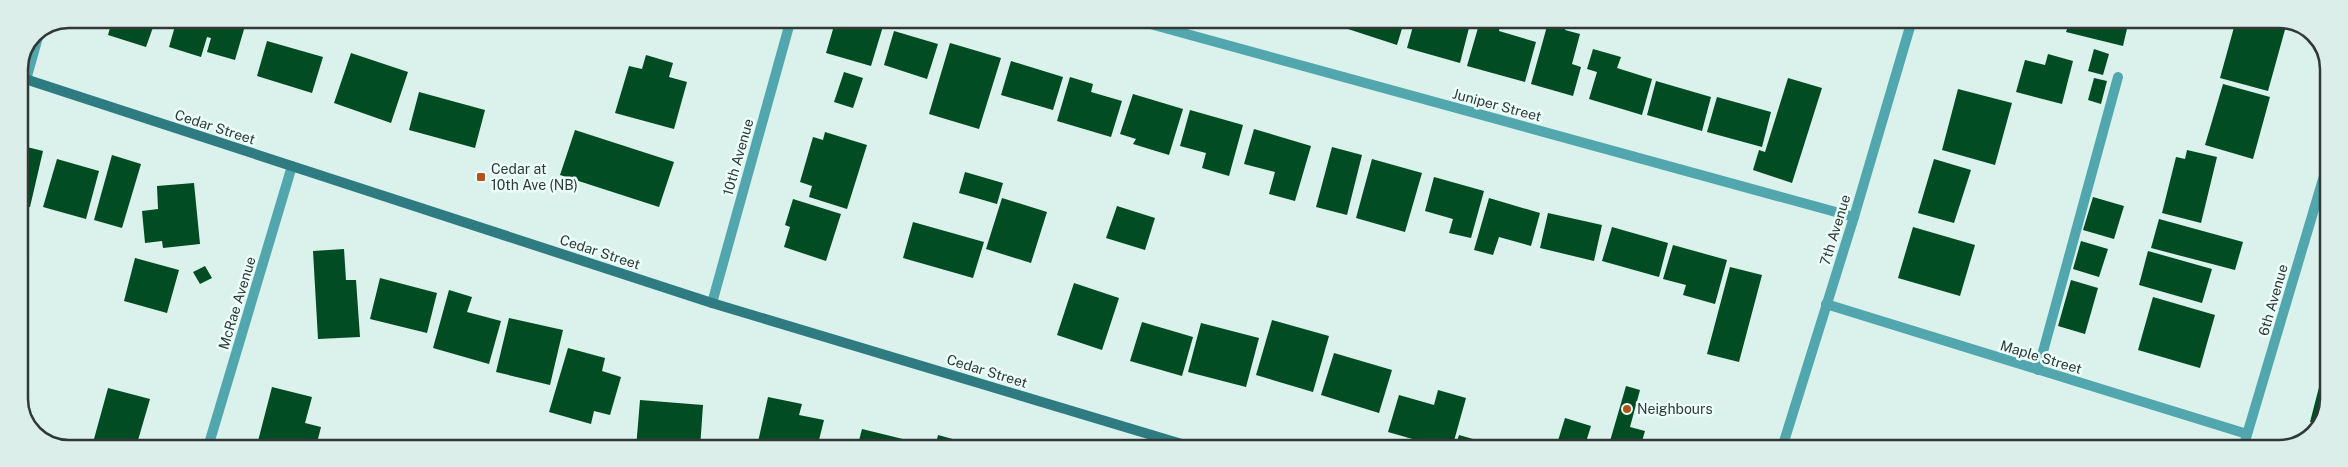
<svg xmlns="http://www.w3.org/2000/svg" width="2348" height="467" font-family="'Public Sans',sans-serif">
  <rect width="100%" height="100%" fill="#daf2eb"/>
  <!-- building -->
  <path fill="#014c22" d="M90,19H156L146,47L108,35L110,28L89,21Z
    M177,19H247L235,60L207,52L211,38L207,37L201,57L169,47Z
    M836,19H871L884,23L871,66L826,53Z
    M1324,19H1345L1343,26L1322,20Z
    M1351,19H1396L1404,22L1397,45L1348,29Z
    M1415,19H1452L1470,24L1460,63L1407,48Z
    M1549,19L1568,21L1565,30L1580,34L1572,64L1581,67L1573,96L1531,84Z
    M2070,20H2129L2123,46L2066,32Z
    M2236,20H2265L2286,26L2268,91L2220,78Z
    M1480,21L1500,26L1499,31L1536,42L1525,82L1467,66Z
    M894,31L938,44L927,79L884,65Z
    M267,41L323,57L312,93L257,76Z
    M950,43L1001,58L979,129L929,114Z
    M1593,49L1621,57L1617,68L1652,79L1642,115L1589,99L1597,72L1587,69Z
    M2094,49L2109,54L2103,75L2088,71Z
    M351,53L408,72L391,123L334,103Z
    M2048,54L2073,61L2062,104L2016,92L2025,60L2045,65Z
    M646,55L673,63L669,77L687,82L674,129L615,113L629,66L642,69Z
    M1011,61L1063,77L1053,110L1001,95Z
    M844,72L863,78L853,108L834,102Z
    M1070,77L1093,84L1091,92L1122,101L1111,137L1057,121Z
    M1788,78L1822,88L1792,183L1753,170L1759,150L1765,152Z
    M2094,78L2107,81L2101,104L2088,100Z
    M1656,81L1711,97L1702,131L1647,115Z
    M2223,84L2270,97L2253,159L2205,145Z
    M1958,89L2012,103L1995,165L1942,150Z
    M419,92L485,110L475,148L409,130Z
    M1133,94L1183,109L1169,155L1133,144L1136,139L1120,134Z
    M1717,97L1771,112L1762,147L1707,132Z
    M1190,110L1243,125L1229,176L1202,168L1206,153L1180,146Z
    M1254,129L1311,146L1295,201L1269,194L1275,172L1244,164Z
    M575,130L674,162L659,207L560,175Z
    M825,132L867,145L847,209L809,197L812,186L800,182L813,137L823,140Z
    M19,145L43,151L30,207L21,205L20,210Z
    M1332,147L1362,155L1347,215L1316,207Z
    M2187,150L2217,157L2201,223L2162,213L2176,157L2185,159Z
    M112,155L141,164L122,228L94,220Z
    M57,159L99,171L86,219L43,207Z
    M1372,159L1422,173L1405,232L1356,218Z
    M1934,159L1971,170L1954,223L1918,213Z
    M965,172L1003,183L997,204L959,193Z
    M1434,177L1484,191L1471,238L1449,233L1453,219L1425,211Z
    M194,183L200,244L163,248L162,241L145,243L142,211L158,209L157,186Z
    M2093,197L2124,206L2114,239L2083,230Z
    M1002,198L1047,212L1031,263L986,249Z
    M1489,198L1540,213L1531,246L1499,237L1493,255L1474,250Z
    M793,199L841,214L826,261L784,247L790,227L785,225Z
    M1117,206L1155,218L1145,250L1106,238Z
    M1548,213L1602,225L1594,261L1540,248Z
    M2159,219L2243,242L2235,270L2151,248Z
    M913,222L984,242L973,278L903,258Z
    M1612,227L1668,243L1659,277L1602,261Z
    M1913,227L1975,245L1960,296L1898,278Z
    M2081,241L2108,249L2099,277L2073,269Z
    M1673,245L1727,260L1715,304L1683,295L1686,285L1663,279Z
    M344,249L346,280H356L360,337L318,339L313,251Z
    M2148,251L2212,269L2202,303L2139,285Z
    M135,258L179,270L167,313L124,301Z
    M205,266L212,278L200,284L193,272Z
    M1730,267L1762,275L1739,362L1707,354Z
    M380,278L437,293L427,333L370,319Z
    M2071,280L2098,288L2085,334L2058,326Z
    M1074,283L1119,298L1102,350L1057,335Z
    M449,290L472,297L467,312L501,321L489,364L433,348Z
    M2153,297L2215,315L2200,368L2138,350Z
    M509,318L563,330L550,385L496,372Z
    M1272,320L1329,336L1313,392L1256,375Z
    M1142,322L1193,337L1182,376L1130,361Z
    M1201,323L1259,338L1246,387L1188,372Z
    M568,348L605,358L602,371L621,377L610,415L594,411L591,424L549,412Z
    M1334,353L1392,370L1379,413L1321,395Z
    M2325,364L2328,365V408L2319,424L2310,422Z
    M1626,386L1640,390L1630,427L1645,431L1640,448H1608Z
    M272,387L312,397L305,423L321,427L316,447H282L258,441Z
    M108,388L150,399L136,447H124L94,439Z
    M1438,390L1466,398L1452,448H1444L1388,432L1399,395L1434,405Z
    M768,397L802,404L799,415L824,420L817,448H773V446L758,442Z
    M640,400L703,405L700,448H636Z
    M1565,418L1591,426L1584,448L1556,447Z
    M862,429L915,442L913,448H857Z
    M938,435L982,447V448H935Z
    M1459,435L1487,443L1486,448H1455Z"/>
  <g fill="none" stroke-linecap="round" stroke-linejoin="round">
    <!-- service -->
    <path stroke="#52a6ad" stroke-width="10" d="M2038,370L2118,77"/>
    <!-- minor -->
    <path stroke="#52a6ad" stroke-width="10" d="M1132,19L1854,217
      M26,80L40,30
      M712,303L791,19
      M1826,304L2247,434
      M208,447L292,166
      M2243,448L2329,159"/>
    <!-- tertiary -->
    <path stroke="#52a6ad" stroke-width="10" d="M1782,448L1854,217L1912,20"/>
    <!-- secondary -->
    <path stroke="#2f7b82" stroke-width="10" d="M19,77L712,303L1195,448"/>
  </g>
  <!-- markers -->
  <g fill="#b35116" stroke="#ebfef9" stroke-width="2">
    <rect x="476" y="172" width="10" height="10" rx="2.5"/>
    <circle cx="1627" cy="409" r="5"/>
  </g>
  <g text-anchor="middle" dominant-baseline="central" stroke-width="5" stroke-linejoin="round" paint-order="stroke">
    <!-- street labels -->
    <g font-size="14" fill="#303936" stroke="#ebfef9">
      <text transform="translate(1497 105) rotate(15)">Juniper Street</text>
      <text transform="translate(215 127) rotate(18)">Cedar Street</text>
      <text transform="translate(738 157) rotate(-74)">10th Avenue</text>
      <text transform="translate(1835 230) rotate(-73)">7th Avenue</text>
      <text transform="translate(600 252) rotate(18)">Cedar Street</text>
      <text transform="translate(2273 300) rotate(-74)">6th Avenue</text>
      <text transform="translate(237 303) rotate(-73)">McRae Avenue</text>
      <text transform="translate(2041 357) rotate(17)">Maple Street</text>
      <text transform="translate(987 371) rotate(17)">Cedar Street</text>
    </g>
    <!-- poi labels -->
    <g font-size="14" fill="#303936" stroke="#ebfef9" text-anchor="start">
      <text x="491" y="169">Cedar at<tspan x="491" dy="16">10th Ave (NB)</tspan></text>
      <text x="1637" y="409">Neighbours</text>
    </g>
  </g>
  <!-- crop -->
  <path d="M0 0H2348V467H0ZM69 28H2279A41 41 0 0 1 2320 69V399A41 41 0 0 1 2279 440H69A41 41 0 0 1 28 399V69A41 41 0 0 1 69 28Z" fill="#dceee9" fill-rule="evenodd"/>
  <path fill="none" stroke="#303936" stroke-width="2.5" d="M69 28H2279A41 41 0 0 1 2320 69V399A41 41 0 0 1 2279 440H69A41 41 0 0 1 28 399V69A41 41 0 0 1 69 28Z"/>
</svg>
